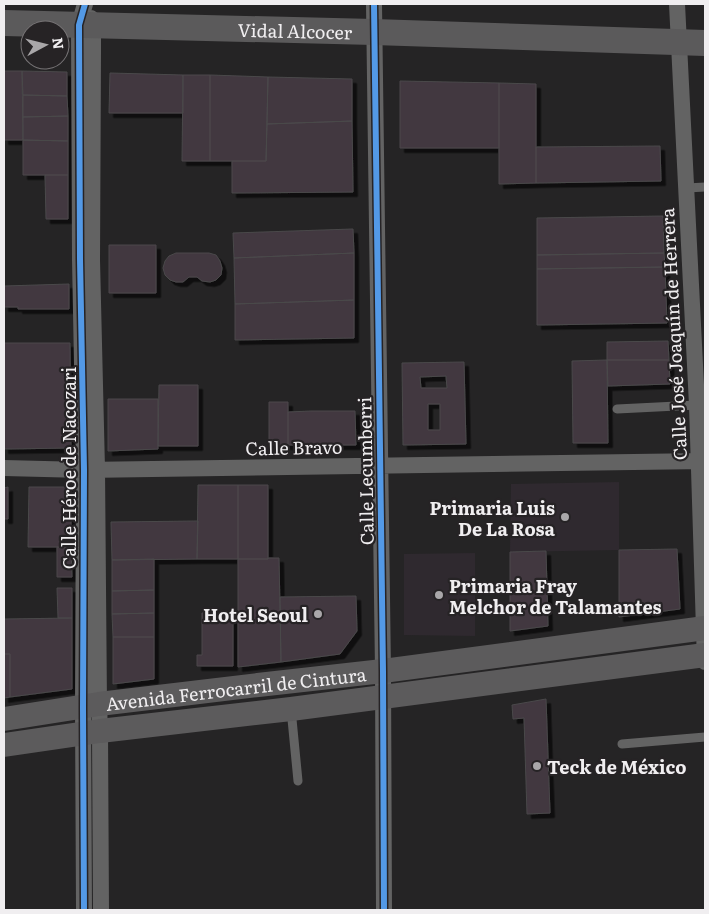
<svg xmlns="http://www.w3.org/2000/svg" width="709" height="914" font-family="Literata,serif">
  <defs>
    <filter id="shadow"><feDropShadow dx="4.5" dy="4.5" stdDeviation="0" flood-color="#0009"/></filter>
  </defs>
  <rect width="100%" height="100%" fill="#252425"/>
  <!-- built -->
  <path fill="#2f292f" d="M619,482V550L510,552L511,484Z
    M475,553V636L404,635V554Z"/>
  <!-- building -->
  <path fill="#423741" stroke="#4a494a" fill-rule="evenodd" filter="url(#shadow)" d="M4,71H22L23,140H4Z
    M22,71L67,72V96L23,95Z
    M110,73L183,75V113H109Z
    M183,75H210V161H182Z
    M210,75L268,77L266,161H210Z
    M268,77L352,79V121L267,124Z
    M400,81L499,83V148H400Z
    M499,83L536,84V183L499,184Z
    M23,95L67,96L68,116L23,117Z
    M68,116V141L23,140V117Z
    M352,121L353,192L232,193V161H266L267,124Z
    M23,140L68,141V175H23Z
    M660,146L661,181L536,183V147Z
    M45,175H68V219H46Z
    M663,216L664,253L537,255V218Z
    M353,229L354,253L234,258L233,233Z
    M109,245H156V293H109Z
    M176,253H209L216,255L220,261L222,268L221,275L216,280L210,282L202,281L197,277H189L183,282H176L170,280L165,275L163,268L165,261L169,256Z
    M354,253V300L235,304L234,258Z
    M664,253L665,267L537,269V255Z
    M665,267L667,323L537,325V269Z
    M69,284V309H18V307H4V286Z
    M354,300V338L235,340V304Z
    M668,341L669,360H607V342Z
    M4,343H70L71,448L4,449Z
    M607,360L608,443H573L572,361Z
    M607,360H669L670,384L608,386Z
    M464,362L466,444L403,445L402,363ZM446,376L447,388H421L420,377ZM428,404H440V430H428Z
    M159,385H198V446H158Z
    M108,399H158V449L108,451Z
    M269,402H288V445H269Z
    M311,411H355L356,445H288V412Z
    M198,485H238V559H197Z
    M238,485H268V559H238Z
    M8,487V519H4V488Z
    M29,487H71V547H28Z
    M198,521L197,559L112,560L111,522Z
    M57,547H71L72,577H57Z
    M677,549L680,609L619,617V550Z
    M546,551L548,626L510,631V552Z
    M268,558H279L281,662L238,667V559H268Z
    M154,559V590L112,591V560Z
    M57,588H72V618H58Z
    M154,590V613L112,614V591Z
    M356,596L357,631L340,654L281,662L280,597Z
    M154,613V637H113L112,614Z
    M202,613H233V666H197V655H202Z
    M72,618V689L10,697V654H4V619Z
    M113,637H154V679L113,684Z
    M4,654H10V697L4,698Z
    M546,699L550,813L527,814L524,718L513,719L512,705Z"/>
  <g fill="none" stroke-linecap="round" stroke-linejoin="round">
    <!-- lane -->
    <path stroke="#636363" stroke-width="9" d="M687,188L705,187
      M617,409L697,405
      M291,709L298,781
      M622,744L705,737"/>
    <!-- street -->
    <path stroke="#636363" stroke-width="16" d="M374,4L383,671L384,910
      M677,4L697,405L705,662
      M91,18L93,25V53L92,260L97,469L99,704L100,731L101,910
      M4,468L84,470L705,461
      M84,910L83,708L84,470L80,259L79,25L85,4"/>
    <!-- secondary -->
    <g stroke="#5c5b5c" stroke-width="24">
      <path id="s1" d="M4,719L99,704L258,685L383,671L705,628"/>
      <path d="M4,745L100,731L291,709L705,655"/>
    </g>
    <!-- primary -->
    <path stroke="#5b5a5b" stroke-width="26" id="s2" d="M4,23L374,32L705,43"/>
    <!-- cycleway casing -->
    <g stroke="#262325" stroke-width="9">
      <path id="cycleway" d="M374,4L383,671L384,910
        M84,910L83,708L84,470L80,259L79,25L85,4"/>
    </g>
    <!-- cycleway -->
    <use href="#cycleway" stroke="#5399e6" stroke-width="6"/>
  </g>
  <!-- markers -->
  <g fill="#a9a7a9" stroke="#262325" stroke-width="2">
    <circle cx="565" cy="517" r="5"/>
    <circle cx="439" cy="595" r="5"/>
    <circle cx="318" cy="614" r="5"/>
    <circle cx="537" cy="766" r="5"/>
  </g>
  <g text-anchor="middle" dominant-baseline="central" stroke-width="4.5" stroke-linejoin="round" paint-order="stroke">
    <!-- street labels -->
    <g font-size="18" fill="#f0eef0" stroke="#262325">
      <text stroke="none"><textPath href="#s2" startOffset="291">Vidal Alcocer</textPath></text>
      <text transform="translate(673 334) rotate(-93)">Calle José Joaquín de Herrera</text>
      <text transform="translate(294 447) rotate(-1)">Calle Bravo</text>
      <text transform="translate(68 468) rotate(-90)">Calle Héroe de Nacozari</text>
      <text transform="translate(365 471) rotate(-91)">Calle Lecumberri</text>
      <text stroke="none"><textPath href="#s1" startOffset="234">Avenida Ferrocarril de Cintura</textPath></text>
    </g>
    <!-- poi labels -->
    <g font-size="18" font-weight="bold" fill="#f0eef0" stroke="#262325" text-anchor="end">
      <text x="555" y="507">Primaria Luis<tspan x="555" dy="21">De La Rosa</tspan></text>
      <text x="449" y="585" text-anchor="start">Primaria Fray<tspan x="449" dy="21">Melchor de Talamantes</tspan></text>
      <text x="308" y="614">Hotel Seoul</text>
      <text x="547" y="766" text-anchor="start">Teck de México</text>
    </g>
  </g>
  <!-- border -->
  <rect width="709" height="914" fill="none" stroke="#f0eef0" stroke-width="10"/>
  <!-- north arrow -->
  <g transform="translate(45 45) rotate(83)"><circle r="24" fill="#262325" stroke="#777476"/>
  <path d="M0-4L9 19L0 12L-9 19Z" fill="#a9a7a9"/>
  <text y="-8" font-size="14" font-weight="bold" text-anchor="middle" fill="#f0eef0">N</text>
  </g>
</svg>
